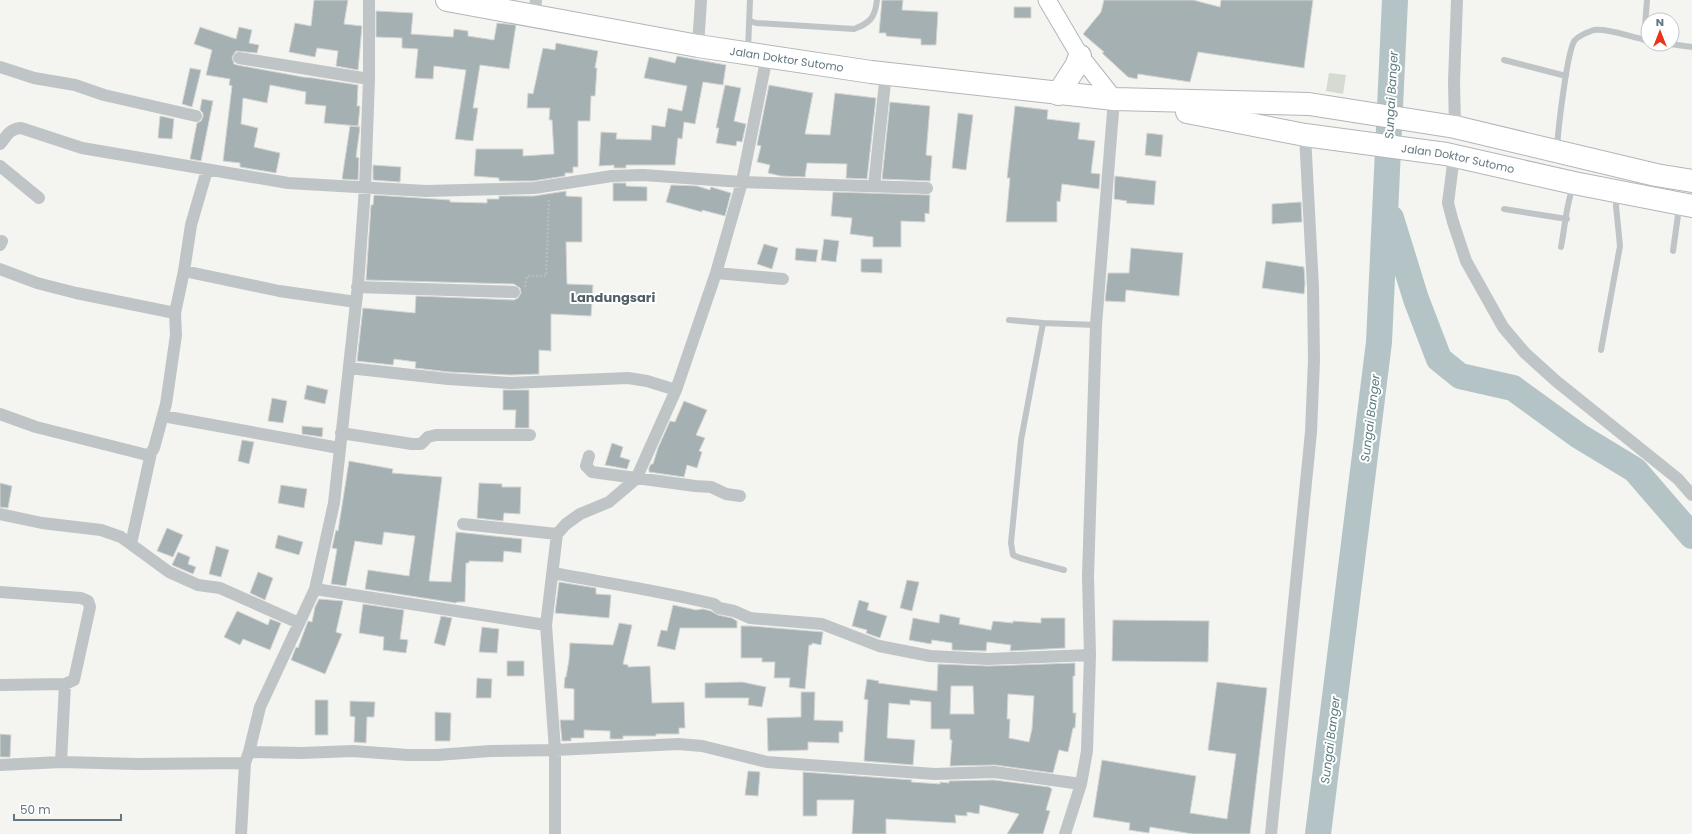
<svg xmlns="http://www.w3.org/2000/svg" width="1692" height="834" font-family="Poppins,sans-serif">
  <rect width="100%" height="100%" fill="#f4f4f0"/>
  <!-- green -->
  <path fill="#d6dbd1" d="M1329,73L1346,75L1343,94L1326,91Z"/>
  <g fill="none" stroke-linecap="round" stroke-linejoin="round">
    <!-- river -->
    <path stroke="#b4c4c6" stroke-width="26" d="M1391,218L1416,299L1439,359L1460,376L1513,388L1579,436L1635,470L1692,536
      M1318,834L1379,342L1395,0"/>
  </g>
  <!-- building -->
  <path fill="#a5b0b3" stroke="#d5d5d3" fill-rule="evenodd" d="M314,0H348L344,24L362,26L358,70L336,66L338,51L317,48L315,57L289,52L295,23L311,26Z
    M882,0H903L902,10L938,12L936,45H921V39L886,36V33H879Z
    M1104,0H1193L1220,7L1221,0H1313L1304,68L1198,52L1190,82L1138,74L1137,79L1128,77L1102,53L1104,52L1083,34L1101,12Z
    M1014,7H1031V18H1014Z
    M376,11L413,13L411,34L453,37L454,29L468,31V36L494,40L497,23L516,25L509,69L480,65L473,108H478L473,141L455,139L466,70L434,66L433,79L415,78L418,49L402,48V38L376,37Z
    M200,27L236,39L239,27L252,30L249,43L259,45L257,53L236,51L232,57L234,64L237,65L303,77L313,78L358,85L357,106H360L358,126L324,123L326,106L305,104L306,92L270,85L267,103L243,98L241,124L258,128L254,147L280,153L276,173L240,167V163L223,161L232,86L229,85L230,79L206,75L212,50L194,44Z
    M556,43L598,51L595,68H597L595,96H591L590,121H578V167H573V173H565V176L533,181H499V178L474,176L476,149H523V156L554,154L552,120H549L550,108H527L528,93L533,94L543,48L555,50Z
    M677,56L726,65L723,85L703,82L695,124L684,122L682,139L678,138L675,165H626V168H614V165L599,166L601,132L617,133L616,139L651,140L652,125L665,127L668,108L682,111L687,86L644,78L649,57L675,63Z
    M190,68L201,70L192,107L182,104Z
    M725,85L741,88L734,121L746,124L742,142L737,141L736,146L716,143L719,128H716Z
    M769,85L813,93L805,134L830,135L835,93L876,98L867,179L846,178L847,164L807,163L805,177L781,176L768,173L770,165L757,162L761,146L757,145Z
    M202,99L213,101L201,161L190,159L197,123L201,121L203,117V113L200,110Z
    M890,102L930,106L926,155L932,156L930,181L882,179Z
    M1015,106L1048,110L1047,119L1080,123L1078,139L1095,141L1091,173L1100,174L1099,189L1062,184L1060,202L1057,201V222H1006L1010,178H1007Z
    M958,113L973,115L966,170L952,168Z
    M160,116L174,119L172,139L158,138Z
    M350,126L360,127L356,157L359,158L358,180L342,179Z
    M1147,133L1163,135L1161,157L1145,155Z
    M373,165L401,167L400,182L373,180Z
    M1115,176L1156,181L1154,205L1126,203L1127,201L1114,199Z
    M613,183H626V186L647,187V201H613Z
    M671,185L697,186L710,190L711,187L731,193L725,216L702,210V212L666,202Z
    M566,191V196L582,197V242H566L567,284L593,285L591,316L551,314V351L539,350V374L511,375L449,372L415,368L416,362L394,359L393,365L357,361L363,308L415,313L416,296L514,300L518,298L521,293L520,288L514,284L366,280L371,205H373L374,195L450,200V202L487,203V199H499V196H534Z
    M833,192L930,195L929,214L925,213V222L901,221V247H873V237L850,234L852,218L831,216Z
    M1301,202L1302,222L1272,224V204Z
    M824,239L839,241L836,262L821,260Z
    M764,244L778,248L772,269L757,264Z
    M796,248L818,250L816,262L795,260Z
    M1131,248L1183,253L1179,296L1126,290L1125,302L1105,301L1108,273H1129Z
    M861,259H882V273L861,272Z
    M1266,261L1304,267L1305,284L1304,294L1262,288Z
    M307,385L328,390L325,404L304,399Z
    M503,390H529V428H515L516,410H503Z
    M272,398L287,401L283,423L268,421Z
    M684,401L707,410L696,435L705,438L699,451L702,452L697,468L687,465L684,477L649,472V468L651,464H653L658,448L670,421L675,422Z
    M302,426L323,428L322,437L302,434Z
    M242,440L254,442L249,464L238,461Z
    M612,443L623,447L620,457L630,460L627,469L605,465Z
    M349,461L393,469L392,473L442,477L429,581L451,582L456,532L522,539L521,553L504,551L503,562L469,561V563H466L465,602H457L456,603L365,589L368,570L409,576L415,536L384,532L382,545L355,541L346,586L331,584L337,549L332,548L336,530L338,531Z
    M0,483L12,486L8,508L0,507Z
    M479,483L502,484V487H521L520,514L504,513L503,521L477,518Z
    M281,485L307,489L304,508L278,503Z
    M167,528L183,535L173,557L157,551Z
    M278,535L303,542L299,555L275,548Z
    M216,546L229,550L221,577L209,574Z
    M178,552L190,557L188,564L196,567L193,574L172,565Z
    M258,572L273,578L265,600L250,593Z
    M907,580L919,582L912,611L900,608Z
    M559,582L596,588V594L611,595L609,618L555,613Z
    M319,599L343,601L336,632L342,634L325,674L291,660L296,647L298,648L308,621L312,622L315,607Z
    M859,600L869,603L867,610L887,616L880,638L866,633L867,630L852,626Z
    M363,604L404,610L400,639L408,640L406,653L383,650L384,637L359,633Z
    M673,605L696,610L703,609L711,611L718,615L732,618L737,621V628H680L675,650L657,646L661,630L667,631Z
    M237,611L268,625L270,619L281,623L270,650L243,639L240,645L224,637Z
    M940,614L960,618L959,624L991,630L993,621L1013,623V621L1041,623V618H1065V648L1010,651L1011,645L987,642L986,651L952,650V643L932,640L931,644L909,640L913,618L939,623Z
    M441,616L452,618L445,646L434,643Z
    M1113,620L1209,621L1208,662L1112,661Z
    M619,623L632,625L623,664L628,665V667L650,666L652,703L684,702L685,728H679V734H656V736H623V739H610V731L584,730V738H571V741H562L560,720H574V689L564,688L565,677H566L569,660L570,643L613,645Z
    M741,626H751L823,632L821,645L812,643V645H809L805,689L789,687L790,678H774L775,662H762V658H741Z
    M482,627L499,629L497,653L479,652Z
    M507,661H524V676H507Z
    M1075,663V676H1073V713H1076L1075,728H1073L1068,752L1059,750L1053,773L995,765L950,766L952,740H950V729H931V702L910,700V705L889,703L887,738L915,740L913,765L864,761L868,700L864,699L867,679L879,681L878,683L937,691L938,664L988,666ZM951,686H973L974,714H950ZM1008,694L1034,696L1032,729L1029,742L1009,738L1010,719H1007Z
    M477,678L492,679L491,698H476Z
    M742,682L766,687L762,707L748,705L749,698H705V683Z
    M1217,682L1267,688L1250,834H1193L1150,827L1149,833L1129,830L1130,823L1093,817L1102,760L1196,776L1190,813L1227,819L1236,754L1208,750Z
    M801,692H815L814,720L843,721V732H839V743L808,742V750L768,751L767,718L801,717Z
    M315,700H328V735H315Z
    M350,701L375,702L374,717H367L366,743L354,742L355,717L350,716Z
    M435,712L451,713L450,741H435Z
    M0,734L11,735L10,757H0Z
    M748,771L760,772L758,796L745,795Z
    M803,772L912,780L911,782L940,784V782L949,783V781L994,780L1049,787L1052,789L1046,810L1050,811L1043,834H1007L1019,814L980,805L979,814L967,812V816L955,815L956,823L886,819V834H852L854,800H817V816H803Z"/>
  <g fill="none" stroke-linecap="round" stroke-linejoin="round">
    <!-- secondary casing -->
    <g stroke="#b1b8bb" stroke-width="19">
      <path id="secondary" d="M1047,0L1080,56L1114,99"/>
    </g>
    <!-- highway casing -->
    <g stroke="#b2b6b9" stroke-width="24">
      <g id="highway">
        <path id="s1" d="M447,0L698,46L871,72L1114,99L1309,104L1455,127L1656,175L1692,181"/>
        <path d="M1058,94L1076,66L1080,56"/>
        <path id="s2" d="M1187,112L1305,135L1446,154L1574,183L1692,206"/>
      </g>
    </g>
    <!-- path -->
    <path stroke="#b9bcbe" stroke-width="2.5" stroke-dasharray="2 2" stroke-linecap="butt" d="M525,287L527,276H546L549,199"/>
    <!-- lane -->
    <path stroke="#bfc4c6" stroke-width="6" d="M750,21L756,23L854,29C870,23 875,18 877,0
      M1644,40L1647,0
      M1670,44L1692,47
      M748,50L750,0
      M1504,60L1566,76
      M1557,148C1558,132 1567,49 1575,40C1580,35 1588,32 1594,30C1609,28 1633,38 1648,40
      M1504,209L1567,219
      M1561,247C1565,227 1566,205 1573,187
      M1673,251L1679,208
      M1009,320L1043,323
      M1601,350L1620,246L1616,206L1617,194
      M1064,570L1020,558L1013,555L1011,543L1021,440L1043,323L1096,325"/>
    <!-- street -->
    <path stroke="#bfc4c6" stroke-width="12" d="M534,17L536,0
      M698,46L701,0
      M239,58L369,79
      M0,67L34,78L75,85L104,95L196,116
      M1455,127L1454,82L1457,0
      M0,144C7,136 9,129 21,128L82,148L288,183L426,191L534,188L612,176L643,175L742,182L927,188
      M1454,156L1448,203L1453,222L1466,261L1503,327L1525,353L1556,381L1678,479L1692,495
      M0,166L39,198
      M874,186L886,73
      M0,245L2,241
      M0,269L37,283L76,293L175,313
      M184,271L191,225L207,170
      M716,273L783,279
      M357,287L514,292
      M349,368L448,379L511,383L628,378L647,381L676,390
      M0,414L36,427L147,455L151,453L154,448L166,404L176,335L175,313L184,271L279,291L356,302
      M163,416L339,448
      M341,433L412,444H421L428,437L436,435H530
      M589,456L586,466L592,472L695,486L711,487L726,494L740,496
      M0,514L42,523L101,530L121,537L169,572L198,585L220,588L299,623
      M463,524L557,534
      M131,544L151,453
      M553,573C607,583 661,591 714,604L719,608L734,611L750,618L822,624L879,646L930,656L988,659L1090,655
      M315,589L546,625
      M0,592L81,598L88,601L90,607L74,680L65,684L0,685
      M249,752L301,753L353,751L408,755H437L490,751L555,750L678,744L702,746L767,762L935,774L994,772L1081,784
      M61,762L65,684
      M0,765L61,762L138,764L245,763
      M241,834L245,763L249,752L260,707L315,589L334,503L358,285L365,188L369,79V0
      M555,834V750L546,625L557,534L566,524L580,514L609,502L636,479L676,390L716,273L742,182L767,56
      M1065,834L1081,784L1087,751L1090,655L1088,576L1096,325L1114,99
      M1271,834L1311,432L1314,360L1313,288L1305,135"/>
    <!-- secondary -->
    <use href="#secondary" stroke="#fff" stroke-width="17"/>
    <!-- highway -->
    <use href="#highway" stroke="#fff" stroke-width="22"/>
  </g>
  <g text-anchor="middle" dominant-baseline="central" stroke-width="4" stroke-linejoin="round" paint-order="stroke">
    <!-- street labels -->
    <g font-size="11" fill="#627782" stroke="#fff">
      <text stroke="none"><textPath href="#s1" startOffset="345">Jalan Doktor Sutomo</textPath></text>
      <text stroke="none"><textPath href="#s2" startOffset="275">Jalan Doktor Sutomo</textPath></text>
    </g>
    <!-- water labels -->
    <g font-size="12" font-style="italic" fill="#5d7b80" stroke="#fff">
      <text transform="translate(1391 95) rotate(-87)">Sungai Banger</text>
      <text transform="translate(1370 418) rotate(-83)">Sungai Banger</text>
      <text transform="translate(1330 740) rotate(-83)">Sungai Banger</text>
    </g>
    <!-- quarter labels -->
    <g font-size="13" font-weight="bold" fill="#505f67" stroke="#fff">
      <text x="613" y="297">Landungsari</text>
    </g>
  </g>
  <!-- north arrow -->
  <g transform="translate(1660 32)"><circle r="19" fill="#ffffff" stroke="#c0c9cd"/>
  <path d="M0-3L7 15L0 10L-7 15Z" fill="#ea341a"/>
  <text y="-6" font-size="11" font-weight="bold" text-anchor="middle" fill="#627782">N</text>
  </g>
  <!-- scale -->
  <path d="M14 814v6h107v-6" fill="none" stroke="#627782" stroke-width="2"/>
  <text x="20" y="814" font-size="12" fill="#627782" stroke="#ffffff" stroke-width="3" paint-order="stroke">50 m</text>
</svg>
